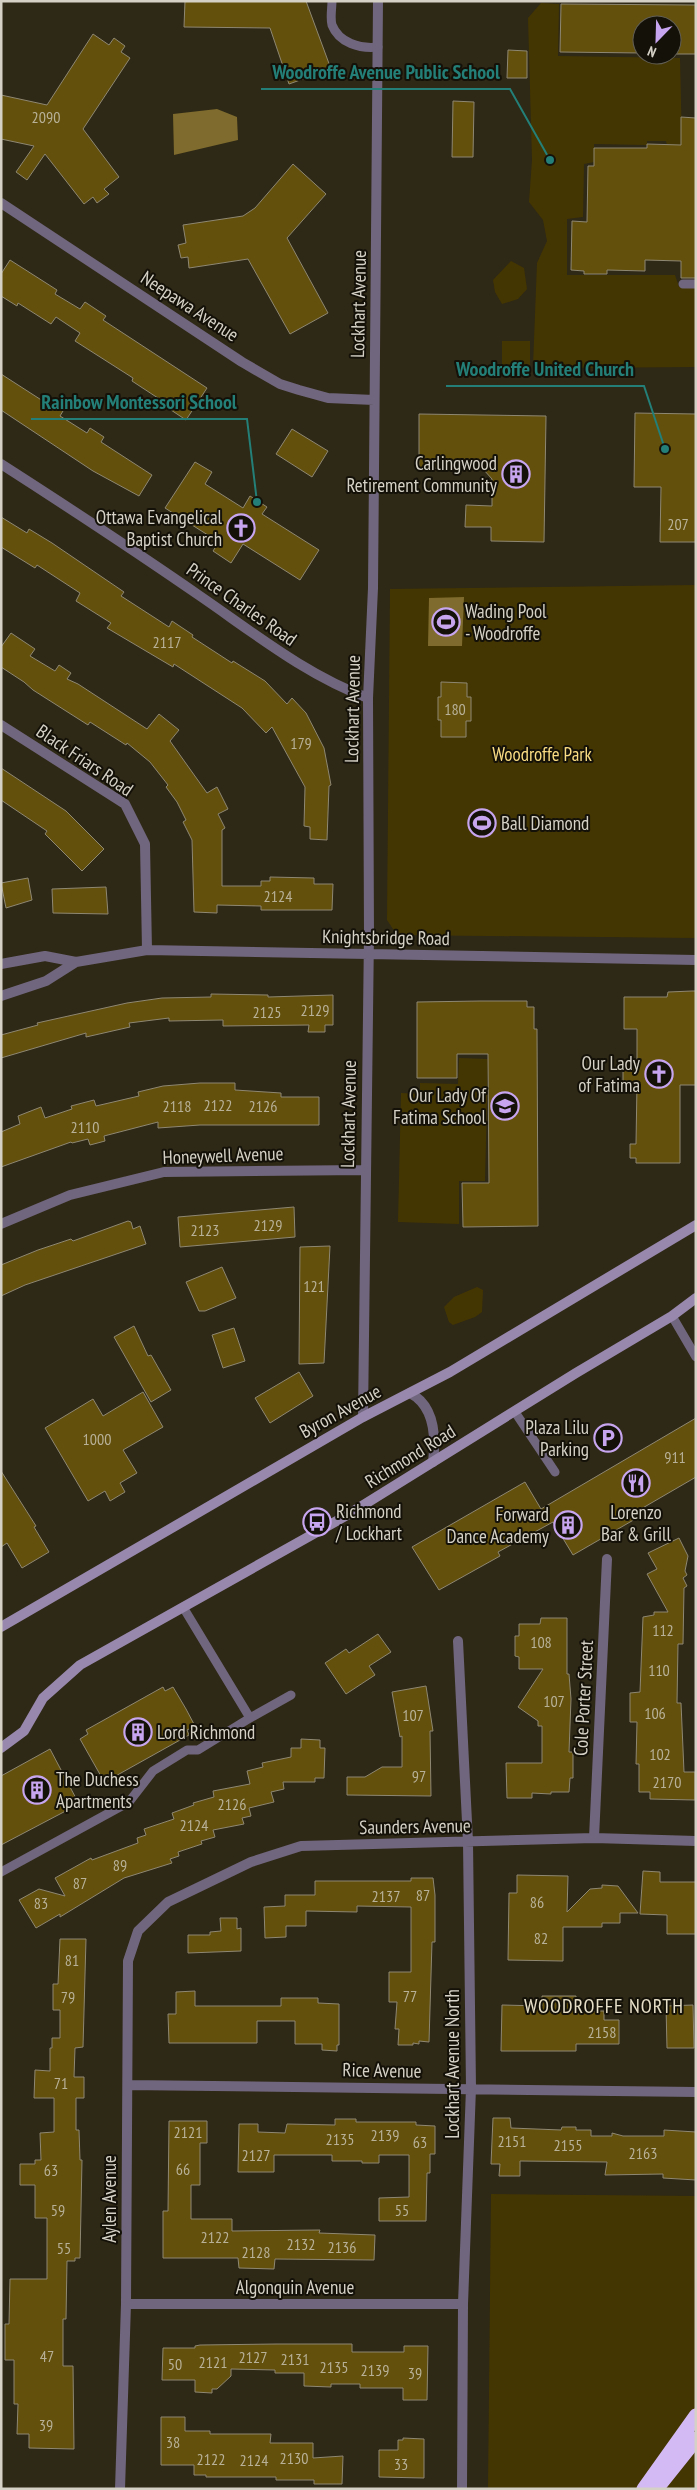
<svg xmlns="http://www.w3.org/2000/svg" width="697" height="2490" font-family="'PT Sans Narrow',sans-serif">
  <rect width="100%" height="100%" fill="#2e2816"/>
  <!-- green -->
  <path fill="#443602" d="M541,3L559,4L558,56L680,58L682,145H667L666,141H647V145L594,144V162L584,164L583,217L567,219V275H675L679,287H696V367L569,368L533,366L537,263L547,241L543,220L529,202L532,160L528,18Z
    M511,261L524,268L527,289L518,299L502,304L495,292L493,280Z
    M502,341H530V366L502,365Z
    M696,585V938L397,935L387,920L390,589Z
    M459,1058L488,1059L485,1181H459V1224L398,1222L401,1093L420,1094V1083L458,1084Z
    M477,1287L483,1290L482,1312L475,1317L453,1325L449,1322L444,1307L454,1297Z
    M491,2194L696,2196V2489H488Z"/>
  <!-- water -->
  <path fill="#7e6b2d" d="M217,109L237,117L238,140L174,155L173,114Z
    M464,597L462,646H428L429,598Z"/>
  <!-- building -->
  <path fill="#63500d" stroke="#8e8772" d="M185,1H306L331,69L289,84L270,28L184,27Z
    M561,4L696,5V54H672V25H642V53L560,52Z
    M93,34L109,45L114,38L125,46L121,52L130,58L83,129L119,177L104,189L109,194L97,203L93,197L84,204L45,154L27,180L16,172L34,146L1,139V95L47,105Z
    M508,50L527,51V78H507Z
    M453,101L474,102L473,157H452Z
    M681,117L696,118V278H681V261L645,260V271L607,270V274H584V271L571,270L572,221L587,222L588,166H594V148H647V144L681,145Z
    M293,164L326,194L287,238L328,313L290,334L248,259L189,268L188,257L181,258L178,245L186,243L183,225L243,216L255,208Z
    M10,260L57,290L55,294L80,309L85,302L106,316L103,320L207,388L186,420L162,404L164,402L132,381L133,378L75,341L80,333L56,317L51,324L18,303L17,306L1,296V274Z
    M1,374L46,403L47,400L63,411L60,416L87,433L90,428L104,437L101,442L152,475L139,496L93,471L1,410Z
    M635,413L696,414V542H660L661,487H634Z
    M419,414L546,416L544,542L491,541V527H465L466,505L492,506V479L483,469L419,468Z
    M292,429L328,451L312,477L276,454Z
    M195,462L212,472L205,484L243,508L250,496L267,507L262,514L319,550L300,580L243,544L231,563L213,551L219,542L165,508Z
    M1,517L27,533L29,529L52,543L124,592L121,596L169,627L172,621L193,635L192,637L232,663L233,661L265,681L287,704L292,698L306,713L324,748L331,785L329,786L327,840L310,839V827L304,826L305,787L272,727L266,733L242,708L174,664L173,667L107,628L111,623L76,601L80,593L37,565L35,568L1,547Z
    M11,633L35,649L30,656L55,671L59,665L71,673L67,679L78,684L147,729L159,714L179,730L170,741L207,793L217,787L228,809L218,814L225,828L222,830V886H261V881H270V877L314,878V884H333L332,910H261V906L217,905V913L194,912L192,840L183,822L186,820L177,802L166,787L168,785L150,762L127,743L126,745L90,722L88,725L33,690L24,682L1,667V647Z
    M441,682L467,683V697H471V721H466V737H441V720H438V697H441Z
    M1,768L66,811L104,849L82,871L45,834L47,831L1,800Z
    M28,878L32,900L6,908L1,883Z
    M106,887L108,914L53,913L52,889Z
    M692,991H696V1085H680V1163H636V1158H630V1144H636L637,1084H623V1065H637V1029H624V997H667L668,992Z
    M211,994L268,995V997L333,995V1025H325V1032H308L309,1025L223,1026V1020L169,1021V1018L129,1023L130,1027L86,1037V1033L1,1058V1035L38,1025L37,1023L127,1003L162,998L211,997Z
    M480,1001H527V1007H534V1029H537L538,1226L463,1227L462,1183H489L488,1054H457V1078H417V1002Z
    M200,1083H235V1090L281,1093V1097H319V1125H200L158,1128V1122L104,1136L105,1141L90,1145L88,1139L72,1143L71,1142L1,1167V1132L20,1124L18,1116L41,1107L45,1118L72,1109L71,1106L94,1100L96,1106L139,1096L138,1092L163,1086Z
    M294,1207L295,1237L180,1247L178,1217Z
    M128,1221L131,1222L133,1229L140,1226L146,1244L25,1285L1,1296V1265L38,1250L71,1239L73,1241Z
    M330,1246L324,1363L299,1364L300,1247Z
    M222,1267L236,1298L205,1311H199L186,1282Z
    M134,1326L148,1356L151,1355L171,1390L151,1402L114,1337Z
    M234,1328L245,1361L223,1368L212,1335Z
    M299,1372L313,1396L270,1423L255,1398Z
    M143,1392L163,1427L123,1450L137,1473L120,1483L125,1492L110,1501L105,1491L88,1501L45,1428L93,1399L103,1416Z
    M696,1418V1477L634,1513L637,1518L573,1555L553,1522L498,1552L500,1556L439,1590L412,1547L525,1482L541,1509Z
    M1,1471L36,1526L34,1527L49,1552L22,1568L7,1543L1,1547Z
    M679,1538L688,1556L685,1571L687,1575L683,1578L687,1586L684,1588L683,1644H678L677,1703H681L684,1772H695V1800L650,1799V1792H639V1764H636L637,1722H630V1693L640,1692L643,1617L654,1615V1612H668L647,1574L657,1569L648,1553Z
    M541,1618H567V1674H569L571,1699L569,1752H573V1778H570L569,1792H551V1794L532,1793V1798H507L506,1763H542V1726H538V1721L518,1707L543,1669H519V1657L515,1656V1636H519V1624H540Z
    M378,1634L391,1652L369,1666L375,1675L346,1694L325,1663L346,1649L349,1653Z
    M426,1686L433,1731H430L431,1796L347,1795V1777H365L382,1767H402V1736L400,1737L392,1692Z
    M163,1687L165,1691L173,1687L186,1709L195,1726L187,1730L189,1735L112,1778L110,1774L102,1778L80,1739L88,1734L86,1730Z
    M301,1739L320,1740V1748H325L324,1778H315V1782H283L284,1789L271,1792L274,1802L249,1808L251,1816L242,1818L244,1824L213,1830L215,1837L201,1841L202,1844L178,1852L179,1856L170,1859L172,1863L124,1878L60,1917V1914L36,1928L19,1900L39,1889L65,1896L55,1878L91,1858L92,1860L138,1843L137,1838L146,1835L144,1829L174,1819L172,1813L194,1805L193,1803L214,1797L213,1791L250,1784L247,1771L263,1767L262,1763L291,1757V1748H301Z
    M50,1749L79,1804L1,1845V1776Z
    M643,1871L660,1872V1882H696V1934H667V1915L640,1914Z
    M517,1875L568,1876L567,1912L590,1889L602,1888V1885L618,1886L638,1913H620V1923H602V1927H563V1961L508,1960L509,1893H517Z
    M411,1878H433L435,1895V1942H432L429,2042L419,2041V2044L413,2043V2045H398L399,2029H395L397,2002H389V1972H411V1907L357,1906V1912L306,1911V1926H286V1937L265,1938L264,1907L285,1906V1895H315V1881H411Z
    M220,1918H237V1929L241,1928V1951L188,1953V1935H210V1932L221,1931Z
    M60,1939H86L83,2047L75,2048L74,2077H84V2098H76V2130H79L80,2160H82L80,2258H75V2261H67L66,2319H63V2366H73L74,2449L29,2448V2434H17L18,2404H14V2360H5V2324H9L10,2279H47V2218H35V2185H20V2164H35V2160H41L40,2133L54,2132V2098H34L35,2070L50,2071V2048H52V2038H60V2010H53V1984H58Z
    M195,1991V2006H281V1998H318V2003L339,2004V2045H337V2051L322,2050V2044H295V2021H257V2043H169L168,2014H176V1992Z
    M542,1996H576V2011H604V2020H619V2044H576V2051H501L502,2005L542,2006Z
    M693,2005L694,2048H667L666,2006Z
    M493,2118H510L511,2128L561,2130L562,2127H576V2130H591V2136H612V2133L623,2136H664V2130L696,2132V2180L663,2178V2174L605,2175L607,2162L520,2161V2176H499L500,2164H491Z
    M335,2119H356V2122H416V2125L435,2126V2154H430V2173H427L426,2221H379V2198L409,2197V2155H379V2163H362V2161H332V2155H274V2172H238L239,2124H258V2132L285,2133L287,2124L335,2125Z
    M169,2121H207V2143H200V2185H191V2219H232V2231L320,2230L319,2233L375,2235L374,2260L275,2259L274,2269L239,2268L238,2258H163V2211H168Z
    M276,2344H352V2352H404V2346H428L427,2400H403V2388H360V2384H331V2387L304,2386V2373H275V2370L231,2369V2376L217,2389H212V2393L195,2392V2380H162L163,2348H195V2346L200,2345Z
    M161,2417H185V2431H210V2434H271L270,2443H313V2458L343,2456L342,2484H314V2480H276V2477H206V2475H194V2465H161Z
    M403,2438L424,2439V2478L379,2477V2450H398V2440H403Z"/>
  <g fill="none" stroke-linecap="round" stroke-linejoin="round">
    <!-- lane -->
    <path stroke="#70667d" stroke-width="9" d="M332,1C332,8 330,18 332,25C339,43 360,49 378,47
      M683,284H696
      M672,1316L696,1357
      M515,1412L555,1472
      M250,1718L291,1695
      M1,1872L129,1802L153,1771L187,1750H198L250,1718L183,1607"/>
    <!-- street -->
    <path stroke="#70667d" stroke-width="10" d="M1,203L242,362L280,384L299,390L328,398L374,400
      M1,464C68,507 135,551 200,596C254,633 306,675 368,698
      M1,725L125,804L145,844L147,950
      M1,964L45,956L76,962L147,950L696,960
      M1,996L46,981L76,962
      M1,1224L70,1195L164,1172L365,1170
      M410,1393C435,1406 436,1437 433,1462
      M363,1417L369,934L368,698L373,588L378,1
      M458,1641L468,1842L471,2088L463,2304L462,2489
      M594,1838L607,1559
      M128,2085L696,2092
      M126,2304H463
      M120,2489L126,2304L128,1961L138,1931L168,1902L251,1862L301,1846L594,1838L696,1841"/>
    <!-- secondary -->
    <path stroke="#9888ad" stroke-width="10" d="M1,1627L363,1417L450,1372L696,1225
      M1,1748L24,1731L43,1698L80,1665L349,1514L576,1373L672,1316L696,1298"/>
    <!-- highway -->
    <path stroke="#d4baf4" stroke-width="15" d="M644,2489L696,2416
      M656,2489L696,2439"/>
  </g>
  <!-- icons -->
  <defs>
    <g id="building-ring" transform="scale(1.4375)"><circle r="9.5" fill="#141109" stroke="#c7a6ef" stroke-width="1.5"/><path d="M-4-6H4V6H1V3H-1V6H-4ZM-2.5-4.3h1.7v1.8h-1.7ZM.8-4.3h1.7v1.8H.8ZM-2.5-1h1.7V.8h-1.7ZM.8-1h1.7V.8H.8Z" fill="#c7a6ef"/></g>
    <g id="church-ring" transform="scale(1.4375)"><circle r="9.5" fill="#141109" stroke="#c7a6ef" stroke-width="1.5"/><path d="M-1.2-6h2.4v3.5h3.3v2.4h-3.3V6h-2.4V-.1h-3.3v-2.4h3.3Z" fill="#c7a6ef"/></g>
    <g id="stadium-ring" transform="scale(1.4375)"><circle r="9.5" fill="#141109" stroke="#c7a6ef" stroke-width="1.5"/><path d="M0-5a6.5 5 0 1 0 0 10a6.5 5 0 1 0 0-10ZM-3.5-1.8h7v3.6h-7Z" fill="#c7a6ef"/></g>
    <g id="school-ring" transform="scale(1.4375)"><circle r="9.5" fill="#141109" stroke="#c7a6ef" stroke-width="1.5"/><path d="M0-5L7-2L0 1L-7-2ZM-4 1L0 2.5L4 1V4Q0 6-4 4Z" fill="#c7a6ef"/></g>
    <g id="parking-ring" transform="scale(1.4375)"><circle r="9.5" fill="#141109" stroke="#c7a6ef" stroke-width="1.5"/><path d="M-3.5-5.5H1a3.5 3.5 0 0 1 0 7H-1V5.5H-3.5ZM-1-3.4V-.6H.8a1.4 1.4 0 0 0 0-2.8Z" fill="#c7a6ef"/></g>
    <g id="restaurant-ring" transform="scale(1.4375)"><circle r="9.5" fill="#141109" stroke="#c7a6ef" stroke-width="1.5"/><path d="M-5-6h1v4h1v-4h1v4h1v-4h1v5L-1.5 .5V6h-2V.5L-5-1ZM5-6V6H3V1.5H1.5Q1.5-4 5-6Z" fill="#c7a6ef"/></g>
    <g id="bus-ring" transform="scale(1.4375)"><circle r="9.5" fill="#141109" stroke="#c7a6ef" stroke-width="1.5"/><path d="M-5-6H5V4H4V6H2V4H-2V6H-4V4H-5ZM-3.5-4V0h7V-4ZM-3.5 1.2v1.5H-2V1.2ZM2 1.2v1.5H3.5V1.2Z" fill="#c7a6ef"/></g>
  </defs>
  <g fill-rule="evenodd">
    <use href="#building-ring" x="516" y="474"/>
    <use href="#church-ring" x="241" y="528"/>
    <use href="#stadium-ring" x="446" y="622"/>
    <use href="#stadium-ring" x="482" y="823"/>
    <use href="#church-ring" x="659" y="1074"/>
    <use href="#school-ring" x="505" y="1106"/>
    <use href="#parking-ring" x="608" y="1438"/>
    <use href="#restaurant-ring" x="636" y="1483"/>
    <use href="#bus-ring" x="317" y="1522"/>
    <use href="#building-ring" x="568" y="1525"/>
    <use href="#building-ring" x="138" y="1732"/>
    <use href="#building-ring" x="37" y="1790"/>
  </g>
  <g text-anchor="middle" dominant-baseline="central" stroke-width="4" stroke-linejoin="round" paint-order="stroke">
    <!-- number labels -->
    <g font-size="16" fill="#b8b198">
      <text x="46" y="117">2090</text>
      <text x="678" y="524">207</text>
      <text x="167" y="642">2117</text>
      <text x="455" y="709">180</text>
      <text x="301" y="743">179</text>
      <text x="278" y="896">2124</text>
      <text x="315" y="1010">2129</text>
      <text x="267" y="1012">2125</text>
      <text x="218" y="1105">2122</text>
      <text x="177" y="1106">2118</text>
      <text x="263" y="1106">2126</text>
      <text x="85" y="1127">2110</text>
      <text x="268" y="1225">2129</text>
      <text x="205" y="1230">2123</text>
      <text x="314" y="1286">121</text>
      <text x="97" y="1439">1000</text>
      <text x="675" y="1457">911</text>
      <text x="663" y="1630">112</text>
      <text x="541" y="1642">108</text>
      <text x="659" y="1670">110</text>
      <text x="554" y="1701">107</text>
      <text x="655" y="1713">106</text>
      <text x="413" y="1715">107</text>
      <text x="660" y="1754">102</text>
      <text x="419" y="1776">97</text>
      <text x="667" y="1782">2170</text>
      <text x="232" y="1804">2126</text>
      <text x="194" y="1825">2124</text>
      <text x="120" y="1865">89</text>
      <text x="80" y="1883">87</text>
      <text x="423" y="1895">87</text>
      <text x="386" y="1896">2137</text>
      <text x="537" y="1902">86</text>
      <text x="41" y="1903">83</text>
      <text x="541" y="1938">82</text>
      <text x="72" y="1960">81</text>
      <text x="410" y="1996">77</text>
      <text x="68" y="1997">79</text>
      <text x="602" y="2032">2158</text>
      <text x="61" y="2083">71</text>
      <text x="188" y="2132">2121</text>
      <text x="385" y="2135">2139</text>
      <text x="340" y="2139">2135</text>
      <text x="512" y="2141">2151</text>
      <text x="420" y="2142">63</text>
      <text x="568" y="2145">2155</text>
      <text x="643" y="2153">2163</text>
      <text x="256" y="2155">2127</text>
      <text x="183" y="2169">66</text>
      <text x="51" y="2170">63</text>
      <text x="58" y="2210">59</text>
      <text x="402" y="2210">55</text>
      <text x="215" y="2237">2122</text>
      <text x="301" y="2244">2132</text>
      <text x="342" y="2247">2136</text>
      <text x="64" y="2248">55</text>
      <text x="256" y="2252">2128</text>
      <text x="47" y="2356">47</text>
      <text x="253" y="2357">2127</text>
      <text x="295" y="2359">2131</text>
      <text x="213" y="2362">2121</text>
      <text x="175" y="2364">50</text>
      <text x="334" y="2367">2135</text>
      <text x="375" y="2370">2139</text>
      <text x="415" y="2373">39</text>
      <text x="46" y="2425">39</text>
      <text x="173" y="2442">38</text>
      <text x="294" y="2458">2130</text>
      <text x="211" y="2459">2122</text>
      <text x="254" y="2460">2124</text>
      <text x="401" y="2464">33</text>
    </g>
    <!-- street labels -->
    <g font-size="19" fill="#d5d1c6" stroke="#141109">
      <text transform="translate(358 304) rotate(-89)">Lockhart Avenue</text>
      <text transform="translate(190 306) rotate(33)">Neepawa Avenue</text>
      <text transform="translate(242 604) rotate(35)">Prince Charles Road</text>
      <text transform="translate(352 709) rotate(-89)">Lockhart Avenue</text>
      <text transform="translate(85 760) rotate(34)">Black Friars Road</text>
      <text transform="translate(386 937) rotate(1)">Knightsbridge Road</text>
      <text transform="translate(348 1114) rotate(-89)">Lockhart Avenue</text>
      <text transform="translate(223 1155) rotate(-2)">Honeywell Avenue</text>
      <text transform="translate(340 1411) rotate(-29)">Byron Avenue</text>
      <text transform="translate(410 1456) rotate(-32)">Richmond Road</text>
      <text transform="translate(583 1698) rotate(-87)">Cole Porter Street</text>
      <text transform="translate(415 1826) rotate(-1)">Saunders Avenue</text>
      <text transform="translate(452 2064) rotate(-90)">Lockhart Avenue North</text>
      <text transform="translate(382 2070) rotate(1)">Rice Avenue</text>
      <text transform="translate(109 2199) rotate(-90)">Aylen Avenue</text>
      <text x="295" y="2287">Algonquin Avenue</text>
    </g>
    <!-- poi labels -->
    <g font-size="19" fill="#d5d1c6" stroke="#141109" text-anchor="end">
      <text x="497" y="463">Carlingwood<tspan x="497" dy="22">Retirement Community</tspan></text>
      <text x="222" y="517">Ottawa Evangelical<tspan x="222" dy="22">Baptist Church</tspan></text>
      <text x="465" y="611" text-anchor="start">Wading Pool<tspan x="465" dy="22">- Woodroffe</tspan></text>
      <text x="501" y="823" text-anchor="start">Ball Diamond</text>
      <text x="640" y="1063">Our Lady<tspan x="640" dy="22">of Fatima</tspan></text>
      <text x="486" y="1095">Our Lady Of<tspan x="486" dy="22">Fatima School</tspan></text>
      <text x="589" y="1427">Plaza Lilu<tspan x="589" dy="22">Parking</tspan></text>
      <text x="336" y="1511" text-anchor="start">Richmond<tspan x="336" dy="22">/ Lockhart</tspan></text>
      <text x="636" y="1512" text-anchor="middle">Lorenzo<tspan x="636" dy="22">Bar &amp; Grill</tspan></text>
      <text x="549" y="1514">Forward<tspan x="549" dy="22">Dance Academy</tspan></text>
      <text x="157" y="1732" text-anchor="start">Lord Richmond</text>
      <text x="56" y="1779" text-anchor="start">The Duchess<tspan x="56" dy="22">Apartments</tspan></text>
    </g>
    <!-- park labels -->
    <g font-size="19" fill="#f8db82" stroke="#141109">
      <text x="542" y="754">Woodroffe Park</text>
    </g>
    <!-- neighbourhood labels -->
    <g font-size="20" letter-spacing="1" fill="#e7dfc8" stroke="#141109">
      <text x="604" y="2006">WOODROFFE NORTH</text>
    </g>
  </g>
  <!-- callouts -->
  <path fill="none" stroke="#237f77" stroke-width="2" d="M550 160L510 89H261M665 449L644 386H446M257 502L247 419H31"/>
  <g fill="#237f77" stroke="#141109" stroke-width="2">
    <circle cx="550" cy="160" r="5"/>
    <circle cx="665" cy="449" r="5"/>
    <circle cx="257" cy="502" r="5"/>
  </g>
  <g font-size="20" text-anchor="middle" font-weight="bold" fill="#237f77" stroke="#141109" stroke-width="4" stroke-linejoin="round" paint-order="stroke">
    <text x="386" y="79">Woodroffe Avenue Public School</text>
    <text x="545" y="376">Woodroffe United Church</text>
    <text x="139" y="409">Rainbow Montessori School</text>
  </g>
  <!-- border -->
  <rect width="697" height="2490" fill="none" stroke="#d5d1c6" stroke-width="5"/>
  <!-- north arrow -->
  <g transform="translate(657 40) rotate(203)"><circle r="24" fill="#141109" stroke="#615e55"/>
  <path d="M0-4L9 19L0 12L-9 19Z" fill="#c7a6ef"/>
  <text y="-8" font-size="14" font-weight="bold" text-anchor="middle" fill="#d5d1c6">N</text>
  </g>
</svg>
